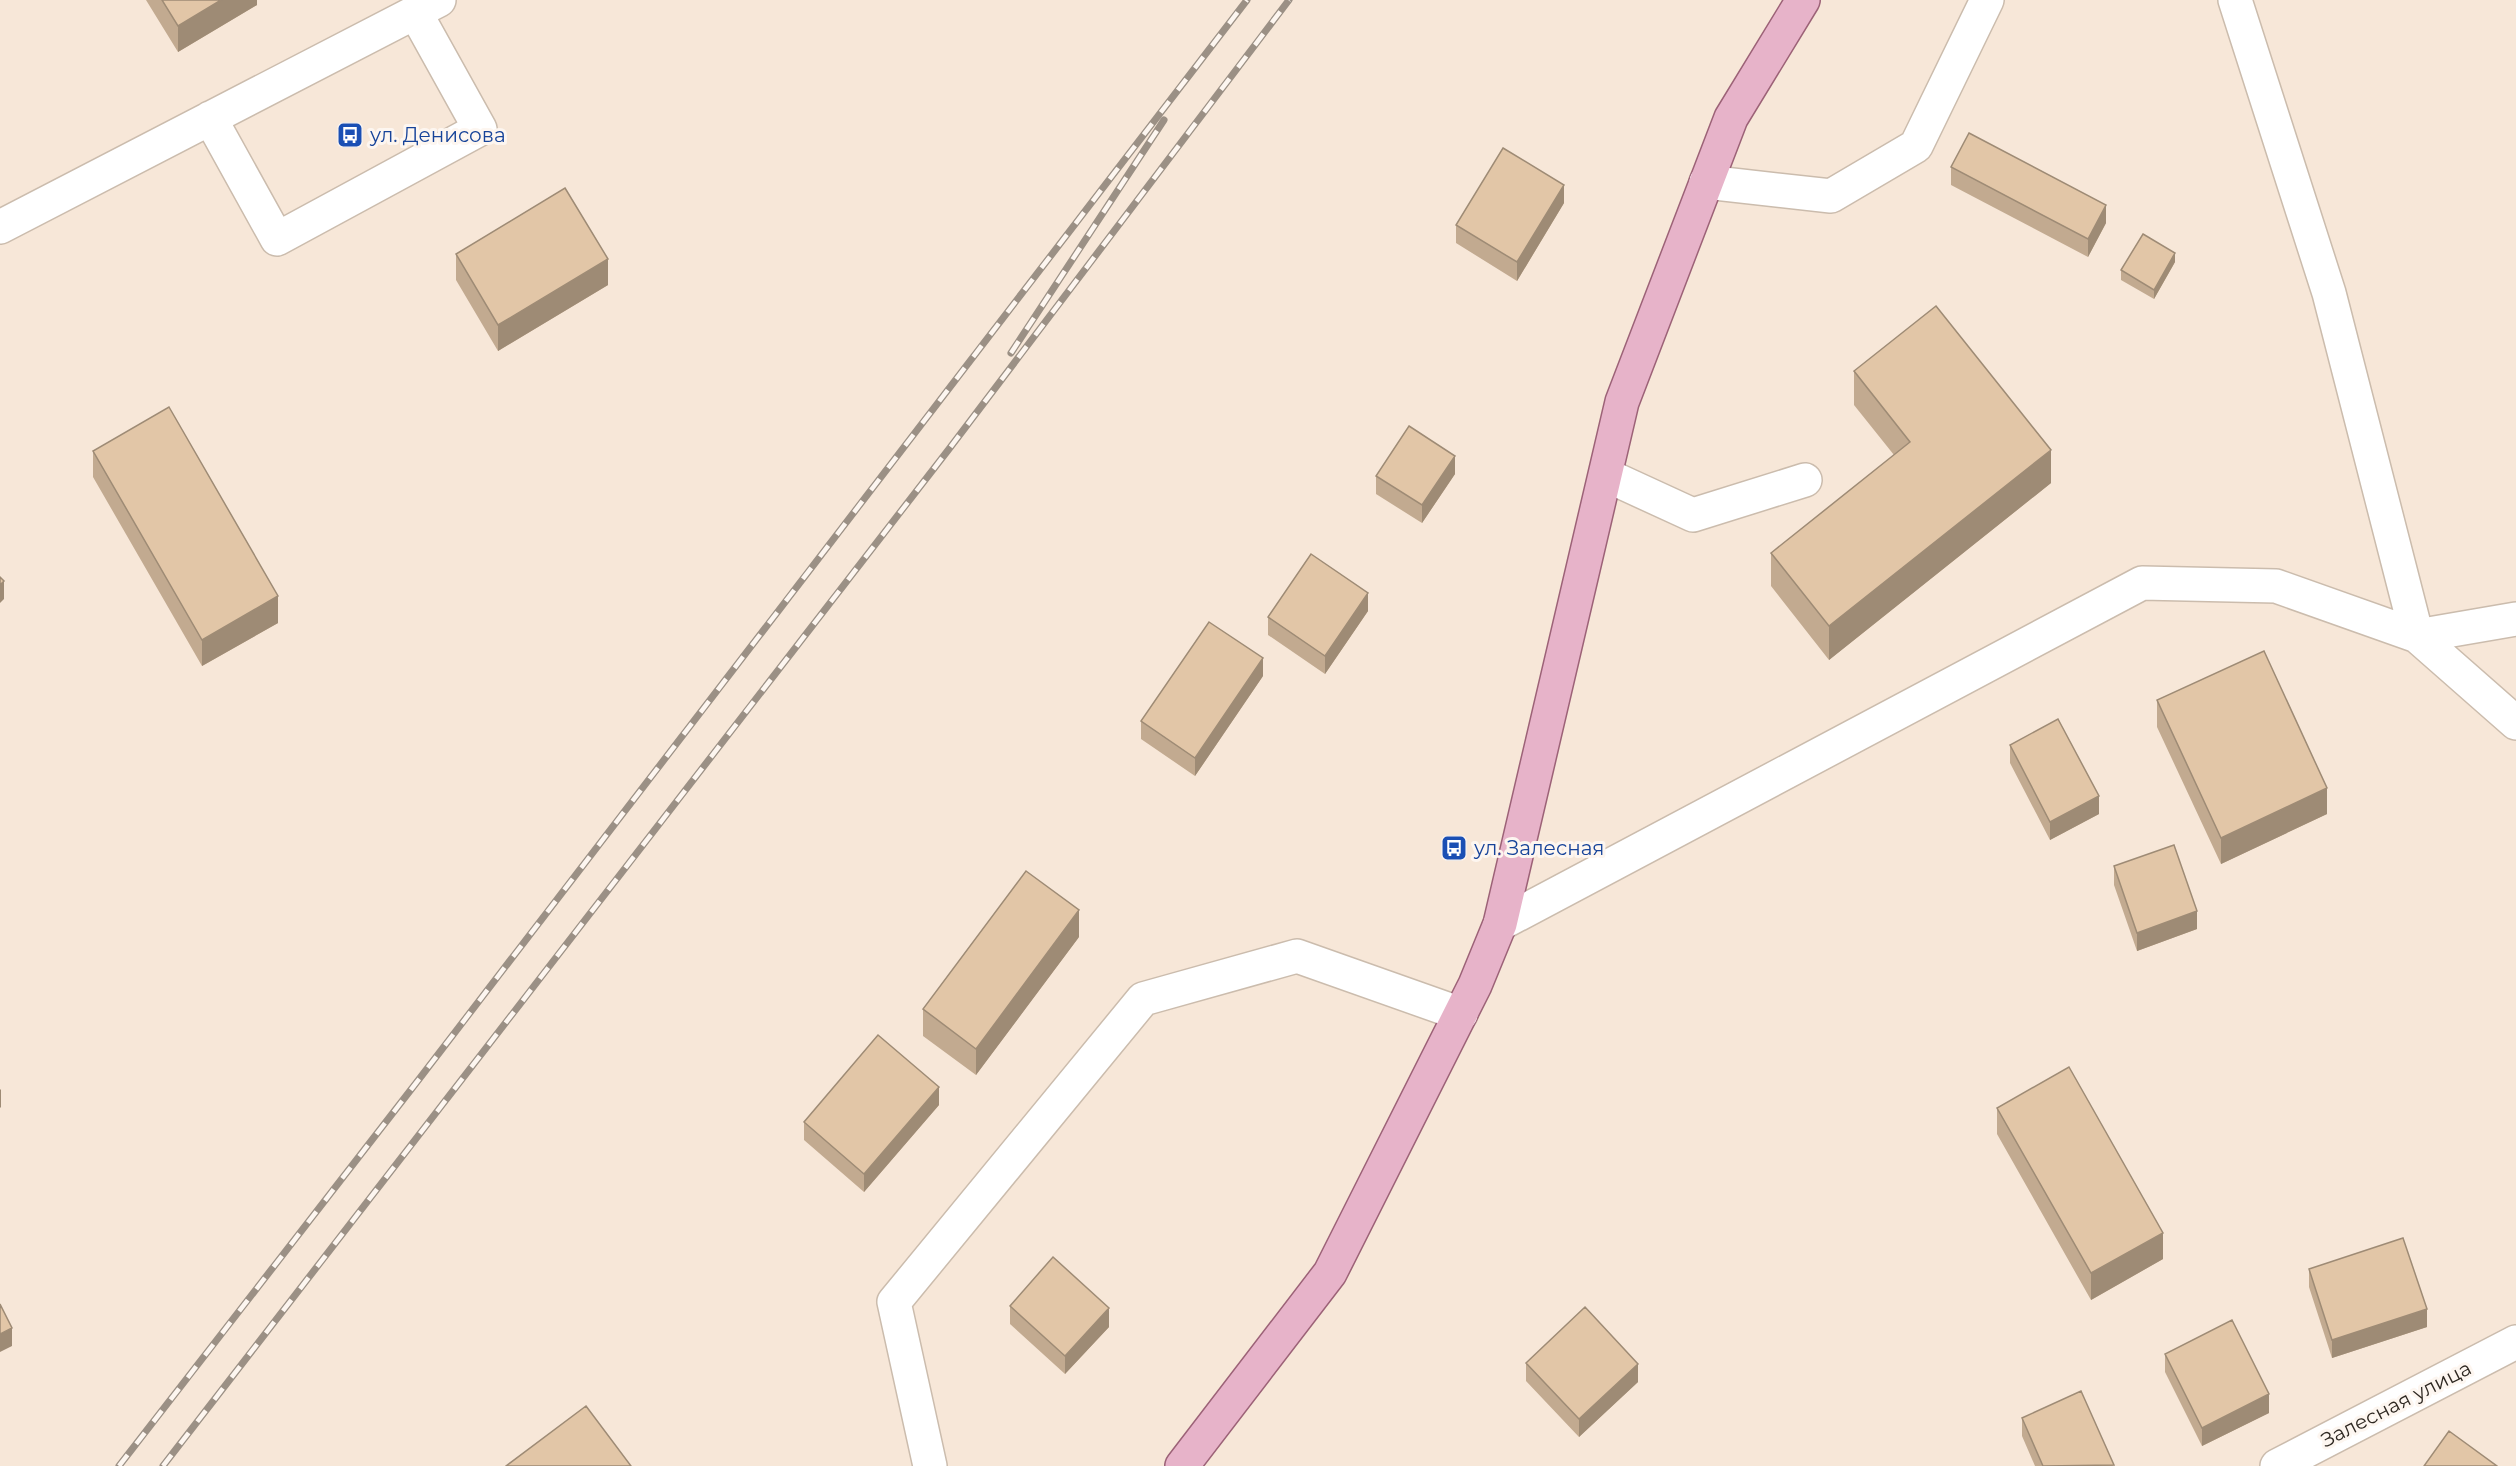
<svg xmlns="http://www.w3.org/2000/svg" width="2516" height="1466" font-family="Montserrat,sans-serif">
  <rect width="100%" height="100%" fill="#f7e7d8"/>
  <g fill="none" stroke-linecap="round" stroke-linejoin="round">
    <!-- minor casing -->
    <g stroke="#cbbcad" stroke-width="36">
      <path id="minor" d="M2235,0L2329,293L2417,636L2516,619
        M210,118L277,239L480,129L415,12
        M1706,182L1831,196L1916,146L1987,0
        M0,227L439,0
        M1606,475L1693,515L1805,480
        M1500,924L2142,583L2276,586L2417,636L2516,723
        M930,1466L894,1302L1143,999L1297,956L1461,1014
        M2277,1466L2516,1342"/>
    </g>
    <!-- major casing -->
    <g stroke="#9c6277" stroke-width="36">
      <path id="major" d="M1182,1466L1330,1273L1475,985L1500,924L1622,402L1731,118L1803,0"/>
    </g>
    <!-- minor -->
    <use href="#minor" stroke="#fff" stroke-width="33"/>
    <!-- major -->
    <use href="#major" stroke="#e7b3c9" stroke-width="33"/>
    <!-- rail casing -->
    <g stroke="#9b9085" stroke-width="7">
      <path id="rail" d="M1011,353L1164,120
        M119,1466L413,1087L1247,0
        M163,1466L949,449L1289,0"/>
    </g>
    <!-- rail -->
    <use href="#rail" stroke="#fdf6f0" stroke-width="4.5" stroke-dasharray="14" stroke-linecap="butt"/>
  </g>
  <!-- wall -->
  <path fill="#c2aa90" d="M146,0H257V5L178,52Z
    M1951,167L2106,223L2088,257L1951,185Z
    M1564,203L1517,281L1456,243V225Z
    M456,254L608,285L498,351L456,280Z
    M2175,262L2154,299L2121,280V270Z
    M1854,371L2051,483L1829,660L1771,586V553L1894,455L1854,405Z
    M93,451L278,623L202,666L93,477Z
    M1455,474L1422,523L1376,494V476Z
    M1368,611L1325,674L1268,635V617Z
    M1263,676L1195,776L1141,739V721Z
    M2157,700L2327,814L2221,864L2157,727Z
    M2010,745L2099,814L2050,840L2010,763Z
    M2114,866L2197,929L2137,951L2114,885Z
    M1079,937L976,1075L923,1036V1009Z
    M939,1105L864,1192L804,1140V1122Z
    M1997,1108L2163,1259L2091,1300L1997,1134Z
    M2309,1269L2427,1327L2332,1358L2309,1287Z
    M1010,1306L1109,1327L1065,1374L1010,1324Z
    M2165,1354L2269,1413L2202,1446L2165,1372Z
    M1526,1363L1638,1382L1579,1437L1526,1381Z
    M2022,1418L2114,1466H2035L2022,1436Z"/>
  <!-- shaded-wall -->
  <path fill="#9e8b75" d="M221,0H257V5L178,52V26Z
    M1564,185V203L1517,281V262Z
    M2106,205V223L2088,257V239Z
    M2175,253V262L2154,299V290Z
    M608,259V285L498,351V325Z
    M2051,450V483L1829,660V626Z
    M1455,456V474L1422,523V505Z
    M4,581V599L0,603V585Z
    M1368,593V611L1325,674V656Z
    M278,596V623L202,666V640Z
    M1263,658V676L1195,776V758Z
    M2327,788V814L2221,864V838Z
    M2099,796V814L2050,840V822Z
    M1079,910V937L976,1075V1049Z
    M2197,911V929L2137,951V933Z
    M939,1087V1105L864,1192V1174Z
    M1,1089V1107L0,1108V1090Z
    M2163,1233V1259L2091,1300V1273Z
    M1109,1308V1327L1065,1374V1356Z
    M2427,1309V1327L2332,1358V1340Z
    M12,1328V1346L0,1352V1334Z
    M1638,1364V1382L1579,1437V1419Z
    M2269,1394V1413L2202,1446V1428Z"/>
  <!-- building -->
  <path fill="#e2c6a7" stroke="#9e8b75" stroke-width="1.5" d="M162,0H221L178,26Z
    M1969,133L2106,205L2088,239L1951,167Z
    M1503,148L1564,185L1517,262L1456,225Z
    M565,188L608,259L498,325L456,254Z
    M2143,234L2175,253L2154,290L2121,270Z
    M1936,306L2051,450L1829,626L1771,553L1910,442L1854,371Z
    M169,407L278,596L202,640L93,451Z
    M1409,426L1455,456L1422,505L1376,476Z
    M1311,554L1368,593L1325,656L1268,617Z
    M0,577L4,581L0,585Z
    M1209,622L1263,658L1195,758L1141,721Z
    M2264,651L2327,788L2221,838L2157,700Z
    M2058,719L2099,796L2050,822L2010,745Z
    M2174,845L2197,911L2137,933L2114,866Z
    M1026,871L1079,910L976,1049L923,1009Z
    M878,1035L939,1087L864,1174L804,1122Z
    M2069,1067L2163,1233L2091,1273L1997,1108Z
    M2403,1238L2427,1309L2332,1340L2309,1269Z
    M1053,1257L1109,1308L1065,1356L1010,1306Z
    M0,1304L12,1328L0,1334Z
    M1585,1307L1638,1364L1579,1419L1526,1363Z
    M2232,1320L2269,1394L2202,1428L2165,1354Z
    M2081,1391L2114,1465L2043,1466L2022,1418Z
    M586,1406L631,1466H506Z
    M2449,1431L2497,1466H2424Z"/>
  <!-- icons -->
  <defs>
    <g id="bus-square" transform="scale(1.35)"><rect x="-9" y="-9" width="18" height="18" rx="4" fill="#1a4fb4" stroke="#fdf6f0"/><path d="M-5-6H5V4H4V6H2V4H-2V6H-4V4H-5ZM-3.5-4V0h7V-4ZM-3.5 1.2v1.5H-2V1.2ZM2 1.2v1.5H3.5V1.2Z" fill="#fff"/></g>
  </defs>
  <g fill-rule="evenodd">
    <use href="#bus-square" x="350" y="135"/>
    <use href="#bus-square" x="1454" y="848"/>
  </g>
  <g text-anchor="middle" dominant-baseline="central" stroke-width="6" stroke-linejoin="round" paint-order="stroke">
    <!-- transit labels -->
    <g font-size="20" fill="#164399" stroke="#fdf6f0" text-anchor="start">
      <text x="370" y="135">ул. Денисова</text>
      <text x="1474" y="848">ул. Залесная</text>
    </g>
    <!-- street labels -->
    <g font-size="20" fill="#2d2721" stroke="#fdf6f0">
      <text transform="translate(2396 1404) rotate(-27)">Залесная улица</text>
    </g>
  </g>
</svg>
